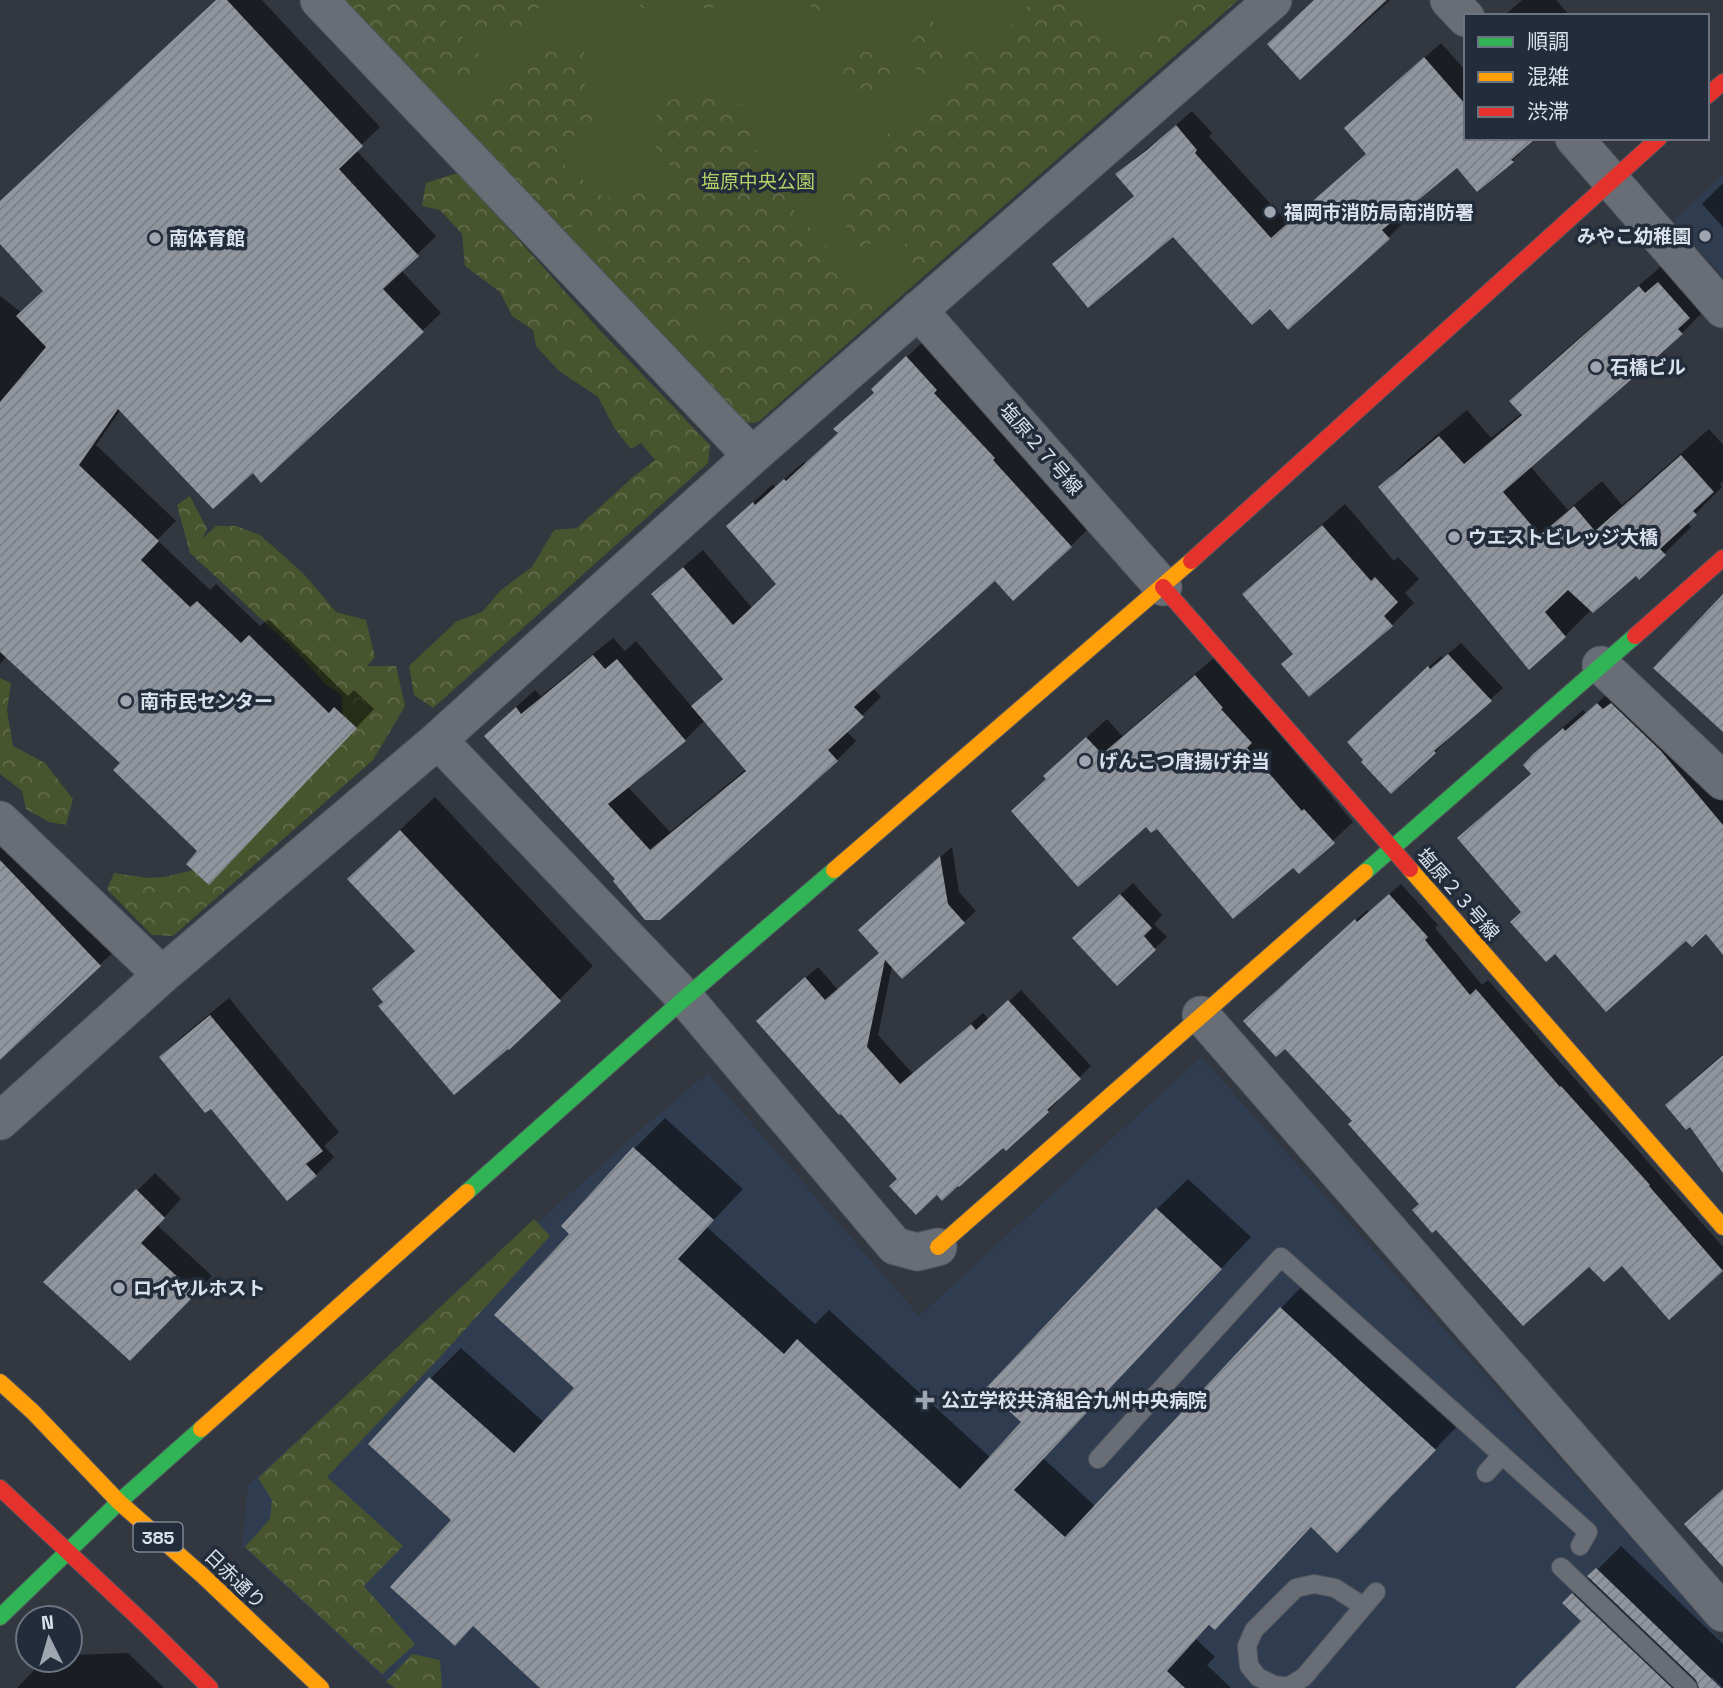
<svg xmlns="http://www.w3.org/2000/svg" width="1723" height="1688" font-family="'Space Grotesk','Noto Sans JP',sans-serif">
  <defs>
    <pattern id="forest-crowns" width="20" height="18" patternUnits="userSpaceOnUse" patternTransform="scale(1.75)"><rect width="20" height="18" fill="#48542d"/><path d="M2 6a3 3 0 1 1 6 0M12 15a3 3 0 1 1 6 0" fill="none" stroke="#626c4c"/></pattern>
    <pattern id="building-hatch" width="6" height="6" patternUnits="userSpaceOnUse" patternTransform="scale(1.75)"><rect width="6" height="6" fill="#91969e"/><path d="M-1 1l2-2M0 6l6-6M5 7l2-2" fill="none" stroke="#797d84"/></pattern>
  </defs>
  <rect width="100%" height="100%" fill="#323740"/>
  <!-- built -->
  <path fill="#303d50" d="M1723,174V277L1673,221Z
    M1201,1057L1723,1641V1688H394L242,1546L248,1485L645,1126L708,1073L919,1316Z"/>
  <!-- green -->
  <path fill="#48542d" d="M332,0H1238L758,422L737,424Z"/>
  <!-- forest -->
  <path fill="url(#forest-crowns)" fill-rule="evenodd" d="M332,0H440L443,18L485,60L461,87L440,68L417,90Z
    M445,0H547L519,27L467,28Z
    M632,0H678L668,7L646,10Z
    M680,0H734L731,4L702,9Z
    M804,0H853L826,13L805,4Z
    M1033,0H1071L1129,54L1194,0H1238L929,271L900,258L910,234L887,236L861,248L845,234L847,218L836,204L891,130L937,101L988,63L1005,41L1009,28Z
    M932,20L945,43L967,45L981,62L973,72L959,65L947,66L942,76L923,75L917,76V70L906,51L916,37Z
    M577,42L591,64L579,70L600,121L557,159L608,200L617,183L666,188L676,171L656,151L657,106L701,89L747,107L754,147L795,212L886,309L758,422L737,424L591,269L597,222L555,231L460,132L504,80L540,51ZM771,263H775L796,291L785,306L771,317L758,314L784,298L783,282ZM676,317H700L727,323L713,331Z
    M880,44L894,54L895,80L870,95L841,76L852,58Z
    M453,174H460L594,324L710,445L708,463L433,708L414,695L409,666L457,621L482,612L501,590L532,567L554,530L577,528L633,477L655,460L641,443L631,449L615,429L598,397L559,371L536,346L533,330L512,316L500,292L465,266L462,234L440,210L422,206L426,183Z
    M190,496L207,529L202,539L216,526H236L260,535L303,573L336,612L366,620L375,657L367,666H396L405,706L373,760L173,936L152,935L107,889L114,873L148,878L164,877L202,868L343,718L341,694L326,685L296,651L190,553L177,505Z
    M0,678L11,683L7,710L13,746L45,763L73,799L66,825L49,822L26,809L22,791L0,774Z
    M534,1219L550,1236L439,1358L327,1477L403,1546L364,1586L415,1644L382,1674L245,1547L270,1519L272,1500L258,1478Z
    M412,1654L440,1660L442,1688H395L386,1682Z"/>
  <!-- shadow -->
  <path fill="#0007" fill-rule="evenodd" d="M217,0H262L380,127L356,150L436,236L401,270L441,313L422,331L253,470L121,409L96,445L176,521L157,540L210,590L216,584L260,626L268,619L348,696L354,690L374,709L227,865L199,851L122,763L7,656L0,664V296L21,312L45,290L0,242V202Z
    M1316,0H1390L1354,32Z
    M1522,0H1556L1570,16H1508L1506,14Z
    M1441,43L1466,71V138L1528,145L1512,161L1478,190L1457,166L1398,215L1404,222L1388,238L1270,307L1173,234L1055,264L1071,248L1135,195L1118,174L1134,159L1165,135L1192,111L1212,133L1209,136L1288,223L1368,153L1346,128L1362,112Z
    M1723,183V227L1702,204Z
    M1667,261L1709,306L1682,333L1530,466L1568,510L1602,481L1622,505L1709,429L1723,445V481L1720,484L1722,487L1687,522L1691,527L1664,554L1636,574L1592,609L1565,636L1380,487L1407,460L1467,410L1491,438L1522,413L1511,401L1538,374Z
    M926,339L1090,527L1071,546L995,578L873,688L881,697L846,731L856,741L837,760L617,879L505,717L535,690L541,696L613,638L625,651L636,641L692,707L724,677L654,594L672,576L703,550L752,608L778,583L728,526L773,484L775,487L804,462L806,464L839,433L875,392L892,371ZM705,720L746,769L670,832L627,786L685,740Z
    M1345,504L1394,561L1398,557L1419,579L1405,593L1414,603L1392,625L1309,695L1294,653L1244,595L1266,573Z
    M1461,643L1503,688L1446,739L1447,740L1435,752L1391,792L1361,730L1441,656L1443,658Z
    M1215,657L1353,822L1299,872L1294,865L1157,826L1146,825L1048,778L1065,757L1107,719L1122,736Z
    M1618,685L1723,783V942L1706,932L1686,938L1523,911L1459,839L1479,819L1533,773L1535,755L1555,734L1583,710L1586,713Z
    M435,797L593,966L560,999L385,1001L374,989L416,949L384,845Z
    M0,821L120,946L4,1054L0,1050Z
    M952,847L959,892L976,911L964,922L892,966L878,1035L913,1074L983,1013L989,1020L1021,990L1091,1066L1058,1098L1059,1100L1048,1111L937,1193L899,1178L770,1009L818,967L838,990L881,952L872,918Z
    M1133,883L1162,915L1154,924L1167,937L1117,984L1086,926Z
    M1401,884L1438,925L1435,928L1482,985L1488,980L1723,1247V1269L1669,1317L1622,1264H1590L1421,1203L1355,1120L1256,1010L1367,910L1369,912Z
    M229,998L339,1132L324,1146L334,1157L316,1175L211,1106L161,1057L179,1039Z
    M1723,1054V1165L1690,1124L1667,1105L1686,1086Z
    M665,1118L743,1189L707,1227L815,1324L829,1310L991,1458L1024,1422L1157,1209L1188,1179L1251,1237L1043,1458L1096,1507L1281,1308L1311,1277L1465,1418L1367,1520L1312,1526L1196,1639L1215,1657L1207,1665L1231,1688H543L454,1520L370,1444L431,1378L461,1348L545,1423L577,1388L571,1234L634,1149Z
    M155,1173L181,1199L157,1225L212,1276L130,1358L45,1282Z
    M1621,1546L1723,1644V1688L1712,1677L1710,1680L1718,1688H1517L1583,1621L1564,1603Z
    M128,1653L164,1688H17L44,1660H70V1655Z"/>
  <!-- building -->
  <path fill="url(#building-hatch)" d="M216,0H227L363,146L339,169L419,256L383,289L424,332L261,483L253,473L213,509L118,409L79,465L159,541L141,560L190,607L197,601L241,643L249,635L329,713L334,707L357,728L209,885L186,864L197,851L113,770L120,763L0,652V402L46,347L16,316L43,291L0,244V201Z
    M1314,0H1387L1300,80L1267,44Z
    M1424,57L1466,105V138H1536L1511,160L1514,162L1477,192L1457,168L1382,230L1390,239L1288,330L1270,309L1252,325L1173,237L1088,308L1052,264L1134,196L1115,174L1147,150L1176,125L1197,150L1195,153L1271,238L1366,154L1344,128Z
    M1658,282L1690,318L1678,329L1683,334L1503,492L1540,535L1574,506L1595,531L1681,455L1714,492L1693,511L1697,515L1660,549L1666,555L1639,580L1636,576L1593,613L1568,590L1545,612L1566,637L1529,670L1378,487L1439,436L1464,464L1522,415L1509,401L1639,286L1645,293Z
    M906,356L937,390L934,393L995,458L993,460L1072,547L1013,601L995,581L854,707L864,717L828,750L838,761L660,920H645L613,881L615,879L484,736L516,707L521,714L593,655L605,669L617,659L686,741L608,804L650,850L746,771L691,706L723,679L651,594L683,567L733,625L776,584L726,526L753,502L755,505L784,479L786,481L838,433L833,429L874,393L871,389Z
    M1322,525L1371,581L1375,577L1398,602L1384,616L1393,626L1309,697L1281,664L1293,654L1242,594Z
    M1723,594V732L1653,668Z
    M1448,654L1492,701L1434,751L1436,753L1391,794L1361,762L1363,760L1347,742L1428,666L1430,669Z
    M1195,675L1223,708L1221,709L1252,743L1247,748L1302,811L1304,809L1335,843L1299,874L1293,868L1233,919L1157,829L1151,833L1146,827L1078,887L1011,811L1046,779L1043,776L1086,737L1102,754Z
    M1597,703L1603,709L1611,703L1661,751L1723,825V955L1706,934L1692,947L1686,941L1606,1012L1555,954L1546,962L1510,922L1521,912L1457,838L1531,774L1523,765L1533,754L1563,728L1565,731Z
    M400,830L561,1001L509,1050L508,1049L454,1095L378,1006L383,1002L372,989L415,951L347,879Z
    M940,856L948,904L965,923L902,979L885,960L867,1047L900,1084L971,1024L976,1030L1008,1000L1081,1079L1047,1110L1049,1112L1006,1151L1003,1148L959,1187L958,1186L942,1201L937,1195L916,1215L889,1186L897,1179L841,1114L839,1115L756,1021L805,977L825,1000L879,953L858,930Z
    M0,860L101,966L0,1060Z
    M1120,894L1152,928L1144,936L1156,950L1117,986L1072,938Z
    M1389,894L1428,937L1425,940L1470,995L1476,989L1560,1087L1561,1086L1650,1185L1649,1186L1723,1271L1669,1320L1622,1266L1604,1282L1589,1267L1523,1326L1436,1230L1432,1233L1412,1210L1419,1204L1348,1124L1352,1121L1285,1049L1276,1057L1243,1021L1355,919L1357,922Z
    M210,1015L323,1151L306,1164L317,1176L287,1201L211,1109L205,1113L159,1057Z
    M1723,1055V1173L1690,1127L1686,1130L1665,1105Z
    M633,1147L714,1220L678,1259L784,1354L797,1339L960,1489L1021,1422L985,1389L1156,1208L1222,1269L1014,1490L1065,1537L1280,1307L1436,1450L1337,1553L1311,1527L1215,1630L1209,1625L1167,1671L1185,1688H540L473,1626L455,1646L390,1587L451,1520L368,1444L429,1377L514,1453L574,1388L494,1315L569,1234L561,1226Z
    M136,1189L165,1218L141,1243L196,1294L130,1361L43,1282Z
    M1723,1489V1567L1684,1524Z
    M1596,1568L1721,1688H1699L1696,1680L1587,1576Z
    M1572,1593L1672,1688H1515L1581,1621L1562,1603Z"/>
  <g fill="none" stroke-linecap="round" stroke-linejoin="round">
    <!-- lane casing -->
    <g stroke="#51565e" stroke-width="20">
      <path id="lane" d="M1098,1459L1281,1257L1588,1532L1580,1546
        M1486,1473L1502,1455
        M1561,1567L1688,1688
        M1363,1606L1335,1588L1314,1584L1296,1588L1254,1630L1247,1646L1249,1666L1258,1677L1274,1685L1288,1687L1304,1677L1376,1592"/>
    </g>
    <!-- street casing -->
    <g stroke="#51565e" stroke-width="39">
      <path id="street" d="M319,0L752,456
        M1449,0L1466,18
        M1574,138L1723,309
        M918,310L1163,587
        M1601,665L1723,781
        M438,740L685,998L895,1246L917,1252L938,1247
        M0,820L162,975
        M1201,1015L1723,1613
        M0,1121L162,975L438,740L752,456L1273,0"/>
    </g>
    <!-- fast casing -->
    <g stroke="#51565e" stroke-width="18">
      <path id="fast" d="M1365,872L1635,636
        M467,1192L685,998L834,870
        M0,1617L119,1502L201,1429"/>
    </g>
    <!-- slow casing -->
    <g stroke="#51565e" stroke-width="18">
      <path id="slow" d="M1410,869L1723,1227
        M834,870L1191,561
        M938,1247L1365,872
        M0,1382L33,1412L119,1502L203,1576L321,1688
        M201,1429L467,1192"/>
    </g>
    <!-- jam casing -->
    <g stroke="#51565e" stroke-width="18">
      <path id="jam" d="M1707,96L1723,82
        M1191,561L1659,138
        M1163,587L1410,869
        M1635,636L1723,558
        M0,1488L146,1625L210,1688"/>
    </g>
    <!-- lane -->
    <use href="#lane" stroke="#696d75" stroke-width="18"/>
    <!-- street -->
    <use href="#street" stroke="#696d75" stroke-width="37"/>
    <!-- fast -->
    <use href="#fast" stroke="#30b455" stroke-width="16"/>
    <!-- slow -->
    <use href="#slow" stroke="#ff9f0a" stroke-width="16"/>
    <!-- jam -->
    <use href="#jam" stroke="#e5322d" stroke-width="16"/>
  </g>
  <!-- markers -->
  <g fill="#a0a6af" stroke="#222c3b" stroke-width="2.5">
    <circle cx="1270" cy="212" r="7"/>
    <circle cx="1705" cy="236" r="7"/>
    <circle cx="155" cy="238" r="7"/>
    <circle cx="1596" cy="367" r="7"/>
    <circle cx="1454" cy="537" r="7"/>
    <circle cx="126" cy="701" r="7"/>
    <circle cx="1085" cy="761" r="7"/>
    <circle cx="119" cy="1288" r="7"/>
    <path d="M921.5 1389.5h7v7h7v7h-7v7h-7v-7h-7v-7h7z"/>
  </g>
  <g text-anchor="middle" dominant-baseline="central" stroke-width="7" stroke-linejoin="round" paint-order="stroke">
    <!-- shield labels -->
    <rect fill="#222c3b" stroke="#a4abb6" stroke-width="2" x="133.5" y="1522.5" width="49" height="29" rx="5"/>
    <g font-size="18" font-weight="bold" fill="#dbe1eb">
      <text x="158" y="1537">385</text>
    </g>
    <!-- park labels -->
    <g font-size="19" fill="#b4d267" stroke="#222c3b">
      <text x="758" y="181">塩原中央公園</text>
    </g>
    <!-- poi labels -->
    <g font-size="19" font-weight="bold" fill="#dbe1eb" stroke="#222c3b" text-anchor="start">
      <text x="1284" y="212">福岡市消防局南消防署</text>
      <text x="1691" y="236" text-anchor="end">みやこ幼稚園</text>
      <text x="169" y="238">南体育館</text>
      <text x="1610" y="367">石橋ビル</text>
      <text x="1468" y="537">ウエストビレッジ大橋</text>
      <text x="140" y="701">南市民センター</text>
      <text x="1099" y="761">げんこつ唐揚げ弁当</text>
      <text x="133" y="1288">ロイヤルホスト</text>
      <text x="941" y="1400">公立学校共済組合九州中央病院</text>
    </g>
    <!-- street labels -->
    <g font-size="19" fill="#dbe1eb" stroke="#222c3b">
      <text transform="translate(1041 449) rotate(49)">塩原２７号線</text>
      <text transform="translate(1458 894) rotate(49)">塩原２３号線</text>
      <text transform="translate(235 1579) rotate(44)">日赤通り</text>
    </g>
  </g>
  <!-- legend -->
  <rect x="1464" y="14" width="245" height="126" fill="#222c3b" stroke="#6c7481" stroke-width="2"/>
  <rect x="1478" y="37" width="35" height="10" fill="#30b455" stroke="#6c7481" stroke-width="2"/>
  <text x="1527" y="49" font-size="21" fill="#dbe1eb">順調</text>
  <rect x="1478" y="72" width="35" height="10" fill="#ff9f0a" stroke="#6c7481" stroke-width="2"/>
  <text x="1527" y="84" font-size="21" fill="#dbe1eb">混雑</text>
  <rect x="1478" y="107" width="35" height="10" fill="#e5322d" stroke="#6c7481" stroke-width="2"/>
  <text x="1527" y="119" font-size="21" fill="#dbe1eb">渋滞</text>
  <!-- north arrow -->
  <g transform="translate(49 1639) rotate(355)"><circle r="33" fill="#222c3b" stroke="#6c7481" stroke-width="2"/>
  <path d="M0-5L12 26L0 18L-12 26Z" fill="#a0a6af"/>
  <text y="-10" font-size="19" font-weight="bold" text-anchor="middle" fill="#dbe1eb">N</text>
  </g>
</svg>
